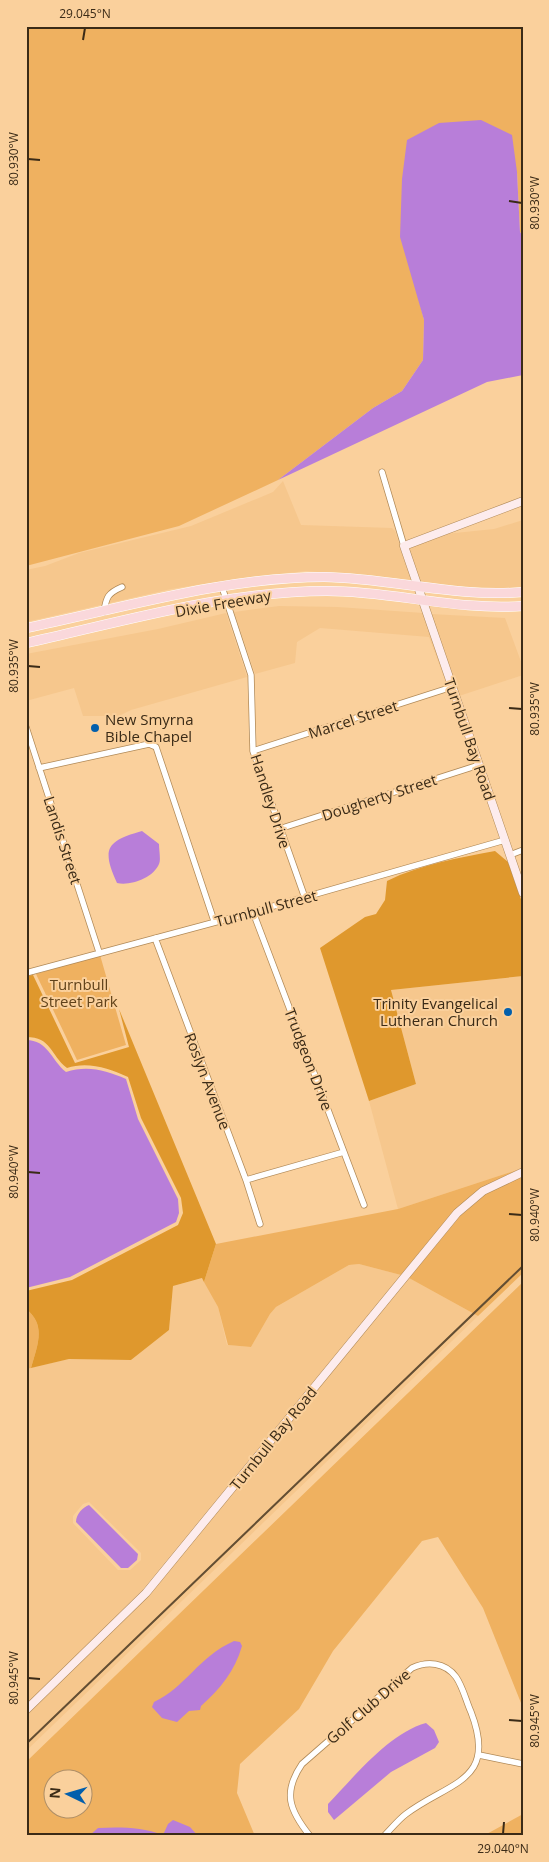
<svg xmlns="http://www.w3.org/2000/svg" width="549" height="1862" font-family="'Open Sans',sans-serif">
  <rect width="100%" height="100%" fill="#fad09c"/>
  <!-- built -->
  <path fill="#f6c78d" fill-rule="evenodd" d="M283,481L301,525L392,528L395,531L411,580L306,571L236,579L171,589L26,622V570L45,566L79,553L191,526L273,492Z
    M523,520V588L473,590L420,582L408,548L445,534L494,529Z
    M279,606L338,607L423,613L447,685L429,637L320,628L297,642L295,663L255,674L234,612Z
    M226,613L247,677L131,710L119,716H83L74,688L26,701V654L158,629Z
    M431,614L505,618L523,667V675L459,696Z
    M523,976V1168L398,1209L369,1101L416,1084L391,990Z
    M359,1264L401,1275L142,1590L26,1705V1369L69,1359L131,1360L169,1330L173,1286L203,1278L218,1307L227,1345L251,1347L270,1314L276,1307L349,1265ZM89,1502L141,1553V1560L130,1570H118L73,1523V1516L83,1504Z
    M409,1278L478,1316L26,1751V1716L149,1595Z"/>
  <!-- green -->
  <path fill="#efb160" fill-rule="evenodd" d="M26,26H523V236L520,232L517,172L415,284L424,320L423,360L402,391L373,408L278,480L179,526L26,566Z
    M100,955L126,1045L77,1060L36,974Z
    M517,1170L480,1189L401,1275L359,1264L349,1265L276,1307L270,1314L251,1347L228,1345L218,1307L204,1282L216,1244L398,1209Z
    M523,1176V1273L478,1316L409,1278L460,1216L485,1194Z
    M523,1282V1708L483,1608L438,1537L422,1541L333,1651L299,1709L240,1764L237,1793L255,1836H26V1762ZM52,1780H82V1810H52Z
    M26,1309C47,1325 37,1346 31,1368L26,1369Z
    M523,1814V1836H483Z"/>
  <!-- forest -->
  <path fill="#df982d" d="M495,851L508,862L523,905V976L391,990L416,1084L369,1101L320,948L365,917L376,914L385,900L387,881C421,864 459,858 495,851Z
    M33,975L75,1063L129,1047L119,1009L216,1244L204,1282L202,1278L173,1286L169,1330L131,1360L69,1359L31,1368C37,1346 47,1325 26,1309V1291L72,1280L178,1225L183,1213L181,1198L141,1118L128,1077C109,1068 87,1061 67,1068C50,1055 52,1037 26,1037V976Z"/>
  <!-- water -->
  <path fill="#b87ed9" d="M481,120L512,135L517,172L520,232L523,236V375L487,382L278,480L373,408L402,391L423,360L424,320L400,237L402,179L407,140L439,123Z
    M142,831L159,844C159,850 161,860 159,864C153,878 131,886 117,883C101,848 107,841 142,831Z
    M26,1040C48,1040 51,1060 66,1072C87,1065 106,1070 126,1079L138,1119L178,1199L179,1213L176,1222L70,1277L26,1288Z
    M89,1505L138,1554L137,1560L128,1568H121L76,1522C76,1514 83,1507 89,1505Z
    M234,1641L240,1642L242,1646C235,1671 220,1689 201,1706L200,1710L189,1711L177,1722L162,1718L152,1707L154,1702C186,1687 198,1657 234,1641Z
    M426,1723L434,1730L439,1742L435,1748L391,1772L334,1820L328,1812V1804C354,1777 389,1733 426,1723Z
    M173,1820L190,1827L198,1836H89L98,1828C120,1827 142,1827 163,1835L168,1824Z"/>
  <g fill="none" stroke-linecap="round" stroke-linejoin="round">
    <!-- street casing -->
    <g stroke="#b18a58" stroke-width="7">
      <path id="street" d="M382,472L404,546
        M222,587L251,675L253,751L305,898
        M104,612C106,597 108,593 122,587
        M26,727L99,952
        M253,751L452,687
        M39,768L149,744L156,747L214,921
        M279,829L479,765
        M510,855L523,850
        M253,912L364,1205
        M155,938L246,1180L260,1224
        M26,973L253,912L505,840
        M246,1180L344,1152
        M479,1755L523,1764
        M310,1836C290,1811 282,1793 302,1764L412,1668C427,1661 445,1662 456,1677C463,1687 466,1701 471,1712C498,1782 450,1781 406,1814C398,1820 391,1829 384,1836"/>
    </g>
    <!-- secondary casing -->
    <g stroke="#b18a58" stroke-width="9">
      <path id="secondary" d="M523,501L404,546L523,893
        M26,1710L146,1593L457,1213L483,1191L523,1172"/>
    </g>
    <!-- primary casing -->
    <g stroke="#fff" stroke-width="10">
      <path id="primary" d="M26,628C122,608 226,577 324,577C391,578 456,598 523,592
        M26,643C125,621 226,591 327,591C393,591 457,611 523,606"/>
    </g>
    <!-- street -->
    <use href="#street" stroke="#fff" stroke-width="5.5"/>
    <!-- secondary -->
    <use href="#secondary" stroke="#fdeced" stroke-width="8"/>
    <!-- primary -->
    <use href="#primary" stroke="#fad8db" stroke-width="9"/>
    <!-- rail -->
    <path stroke="#634e33" stroke-width="2" d="M26,1744L523,1266"/>
  </g>
  <!-- ticks -->
  <path fill="none" stroke="#3b2b17" stroke-width="2" d="M83,40L85,28M28,159L40,160M509,201L522,203M28,666L40,667M509,708L522,709M28,1172L40,1173M509,1214L522,1215M28,1678L40,1679M509,1720L522,1721M503,1834L504,1822"/>
  <!-- markers -->
  <g fill="#035fac" stroke="#fad09c" stroke-width="2">
    <circle cx="95" cy="728" r="5"/>
    <circle cx="508" cy="1012" r="5"/>
  </g>
  <g text-anchor="middle" dominant-baseline="central" stroke-width="4" stroke-linejoin="round" paint-order="stroke">
    <!-- street labels -->
    <g font-size="15" fill="#3b2b17" stroke="#fad09c">
      <text transform="translate(223 603) rotate(-10)">Dixie Freeway</text>
      <text transform="translate(353 719) rotate(-18)">Marcel Street</text>
      <text transform="translate(470 739) rotate(71)">Turnbull Bay Road</text>
      <text transform="translate(379 797) rotate(-18)">Dougherty Street</text>
      <text transform="translate(271 801) rotate(72)">Handley Drive</text>
      <text transform="translate(63 840) rotate(72)">Landis Street</text>
      <text transform="translate(266 908) rotate(-15)">Turnbull Street</text>
      <text transform="translate(309 1059) rotate(69)">Trudgeon Drive</text>
      <text transform="translate(208 1081) rotate(69)">Roslyn Avenue</text>
      <text transform="translate(273 1438) rotate(-51)">Turnbull Bay Road</text>
      <text transform="translate(368 1706) rotate(-41)">Golf Club Drive</text>
    </g>
    <!-- poi labels -->
    <g font-size="15" fill="#3b2b17" stroke="#fad09c" text-anchor="start">
      <text x="105" y="719">New Smyrna<tspan x="105" dy="17">Bible Chapel</tspan></text>
      <text x="498" y="1003" text-anchor="end">Trinity Evangelical<tspan x="498" dy="17">Lutheran Church</tspan></text>
    </g>
    <!-- park labels -->
    <g font-size="15" fill="#60421a" stroke="#fad09c">
      <text x="79" y="984">Turnbull<tspan x="79" dy="17">Street Park</tspan></text>
    </g>
  </g>
  <!-- border -->
  <rect width="549" height="1862" fill="none" stroke="#fad09c" stroke-width="55"/>
  <!-- north arrow -->
  <g transform="translate(68 1794) rotate(275)"><circle r="24" fill="#fad09c" stroke="#ae8e67"/>
  <path d="M0-4L9 19L0 12L-9 19Z" fill="#035fac"/>
  <text y="-8" font-size="14" font-weight="bold" text-anchor="middle" fill="#3b2b17">N</text>
  </g>
  <rect x="28" y="28" width="494" height="1806" fill="none" stroke="#3b2b17" stroke-width="2"/>
  <g font-size="12" text-anchor="middle" fill="#3b2b17">
    <text x="85" y="18">29.045°N</text>
    <text transform="translate(14 159) rotate(-90)" y="4">80.930°W</text>
    <text transform="translate(535 203) rotate(-90)" y="4">80.930°W</text>
    <text transform="translate(14 666) rotate(-90)" y="4">80.935°W</text>
    <text transform="translate(535 709) rotate(-90)" y="4">80.935°W</text>
    <text transform="translate(14 1172) rotate(-90)" y="4">80.940°W</text>
    <text transform="translate(535 1215) rotate(-90)" y="4">80.940°W</text>
    <text transform="translate(14 1678) rotate(-90)" y="4">80.945°W</text>
    <text transform="translate(535 1721) rotate(-90)" y="4">80.945°W</text>
    <text x="503" y="1853">29.040°N</text>
  </g>
</svg>
